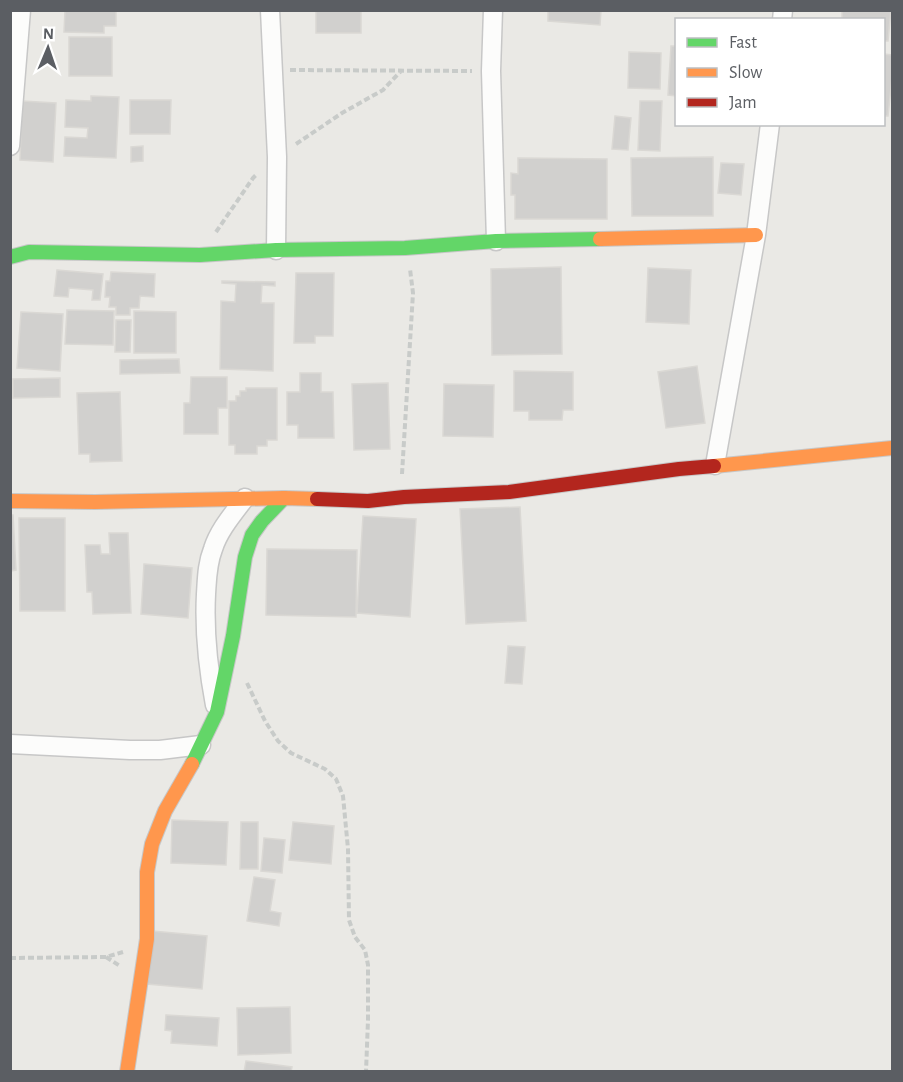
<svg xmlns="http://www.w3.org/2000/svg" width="903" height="1082" font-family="'Alegreya Sans',sans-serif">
  <rect width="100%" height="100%" fill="#eae9e5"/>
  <!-- building -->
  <path fill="#d1d0ce" stroke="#dad8d4" stroke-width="1.5" d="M65,10H116V26H104V33L64,32Z
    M316,10H361V33H316Z
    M548,10H601L600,25L548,21Z
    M842,10H891L888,41H884V20H842Z
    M69,37H112V76H69Z
    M671,46H676V96L668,95Z
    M629,52L661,53L660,89L628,88Z
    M884,54L892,55V78L888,116H884Z
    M91,96L119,97L116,158L64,156L65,137L87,138L88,128L65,127L66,100L91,101Z
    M130,100H171L170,134H130Z
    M22,101L56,103L53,162L20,160Z
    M640,101H662L660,151L638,150Z
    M615,116L631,118L628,150L612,149Z
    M143,146V161L131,162V147Z
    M713,157V216H632L631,158Z
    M518,158L607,159V219H515V195H511V173L518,174Z
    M721,163L744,164L741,195L718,193Z
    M561,267L562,354L492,355L491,269Z
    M648,268L691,270L689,324L646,322Z
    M57,270L103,274L100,300H92L93,290L69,288L68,297L54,296Z
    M111,272L155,274L154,297L140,296L139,308H130V315H116V307H109L110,297H105L106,281H110Z
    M296,273H334L333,336H315V343H294Z
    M222,281L275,282V286L262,285L261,303H274L273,371L220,369L221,301L235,302L236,284L222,283Z
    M67,310L114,311L113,345L65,344Z
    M134,311L176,312V353H134Z
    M21,312L63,314L60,371L17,368Z
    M116,320H131L130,352H115Z
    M179,359L180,373L120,374V360Z
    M697,366L705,423L666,428L658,372Z
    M514,371L573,372V410H563L562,420H529V411H514Z
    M300,373H321V392H333L334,438H298V425H287V392H300Z
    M191,377H227V408H218V434H184V403H190Z
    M60,378V397L13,398V379Z
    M388,383L390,449L354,450L352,384Z
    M444,384L494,385L493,437L443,436Z
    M246,388H277V440H267V446H257V454H235V445H229V401H236V396H240V391H246Z
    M120,392L122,461L90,462V454H79L77,393Z
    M520,507L526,621L466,624L460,509Z
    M10,515H13L16,570L10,571Z
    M363,516L416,519L410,617L357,613Z
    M19,518H65V611H20Z
    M109,533H128L131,613L93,614L92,592H87L85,545H100L101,554H110Z
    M267,549L357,550L356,617L266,615Z
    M144,564L192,568L188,618L141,614Z
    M508,646L525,647L522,684L505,683Z
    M172,820L228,822L226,865L171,863Z
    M241,822H258V869H240Z
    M293,822L334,826L331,864L289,860Z
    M264,838L285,840L282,873L261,871Z
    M254,877L275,880L270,911L281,913L279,926L247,921Z
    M152,931L207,936L202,989L147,984Z
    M290,1007L291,1053L238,1055L237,1008Z
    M166,1015L219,1018L217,1046L171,1043L172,1031L165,1030Z
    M246,1061L292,1067L291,1072H244Z"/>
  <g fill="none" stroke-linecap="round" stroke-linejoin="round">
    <!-- street casing -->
    <g stroke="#c7c7c7" stroke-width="21">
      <path id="street" d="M270,10L277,157L276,250
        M493,10L491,71L496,241
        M782,20L783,10
        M10,146L21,10
        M715,465L756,235L770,124
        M215,705C208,668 204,632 206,594C207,579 207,564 213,549C219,530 233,514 245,498
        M10,744L130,750H160L201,745"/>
    </g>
    <!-- fast casing -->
    <g stroke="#c7c7c7" stroke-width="16">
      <path id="fast" d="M10,257L29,252L200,255L276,250L405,248L496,241L600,239
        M192,764L217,712L233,636L245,557L252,535L262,521L284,498"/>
    </g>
    <!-- slow casing -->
    <g stroke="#c7c7c7" stroke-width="16">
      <path id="slow" d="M600,239L756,235
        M714,466L892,448
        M10,501L95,502L284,498L317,499
        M127,1072L147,939V872L152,844L165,811L192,764"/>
    </g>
    <!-- jam casing -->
    <g stroke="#c7c7c7" stroke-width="16">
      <path id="jam" d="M317,499L368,501L404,497L509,492L679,469L714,466"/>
    </g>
    <!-- path -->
    <path stroke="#c8cbc9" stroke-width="4" stroke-dasharray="6 3" stroke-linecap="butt" d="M290,70L472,71
      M296,144L342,113L383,90L401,71
      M216,232L253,178L257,174
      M402,474L413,293L410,269
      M247,683L265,721L278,741L291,753L325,769L336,779L343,796L348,849L349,920L355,937L365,950L368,965V1020L366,1072
      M106,957L120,966
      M10,958L106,957L123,952"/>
    <!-- street -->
    <use href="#street" stroke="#fcfcfb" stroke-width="18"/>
    <!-- fast -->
    <use href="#fast" stroke="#63d668" stroke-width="14"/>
    <!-- slow -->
    <use href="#slow" stroke="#ff974d" stroke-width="14"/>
    <!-- jam -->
    <use href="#jam" stroke="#b3261e" stroke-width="14"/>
  </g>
  <!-- border -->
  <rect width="903" height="1082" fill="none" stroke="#5b5e63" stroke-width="24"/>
  <!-- legend -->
  <rect x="675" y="18" width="210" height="108" fill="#ffffff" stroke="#bdbfc1" stroke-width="1.5"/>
  <rect x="687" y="38" width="30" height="9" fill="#63d668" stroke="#bdbfc1" stroke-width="1.5"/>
  <text x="729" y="48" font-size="18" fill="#5b5e63">Fast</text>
  <rect x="687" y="68" width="30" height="9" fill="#ff974d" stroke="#bdbfc1" stroke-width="1.5"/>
  <text x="729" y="78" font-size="18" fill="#5b5e63">Slow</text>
  <rect x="687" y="98" width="30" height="9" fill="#b3261e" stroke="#bdbfc1" stroke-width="1.5"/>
  <text x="729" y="108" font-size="18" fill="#5b5e63">Jam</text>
  <!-- north arrow -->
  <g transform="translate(48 48) rotate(2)" stroke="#ffffff" stroke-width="4.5" paint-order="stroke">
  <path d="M0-4.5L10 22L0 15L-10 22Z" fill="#5b5e63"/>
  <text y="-9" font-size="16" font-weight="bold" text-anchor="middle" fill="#5b5e63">N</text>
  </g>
</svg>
